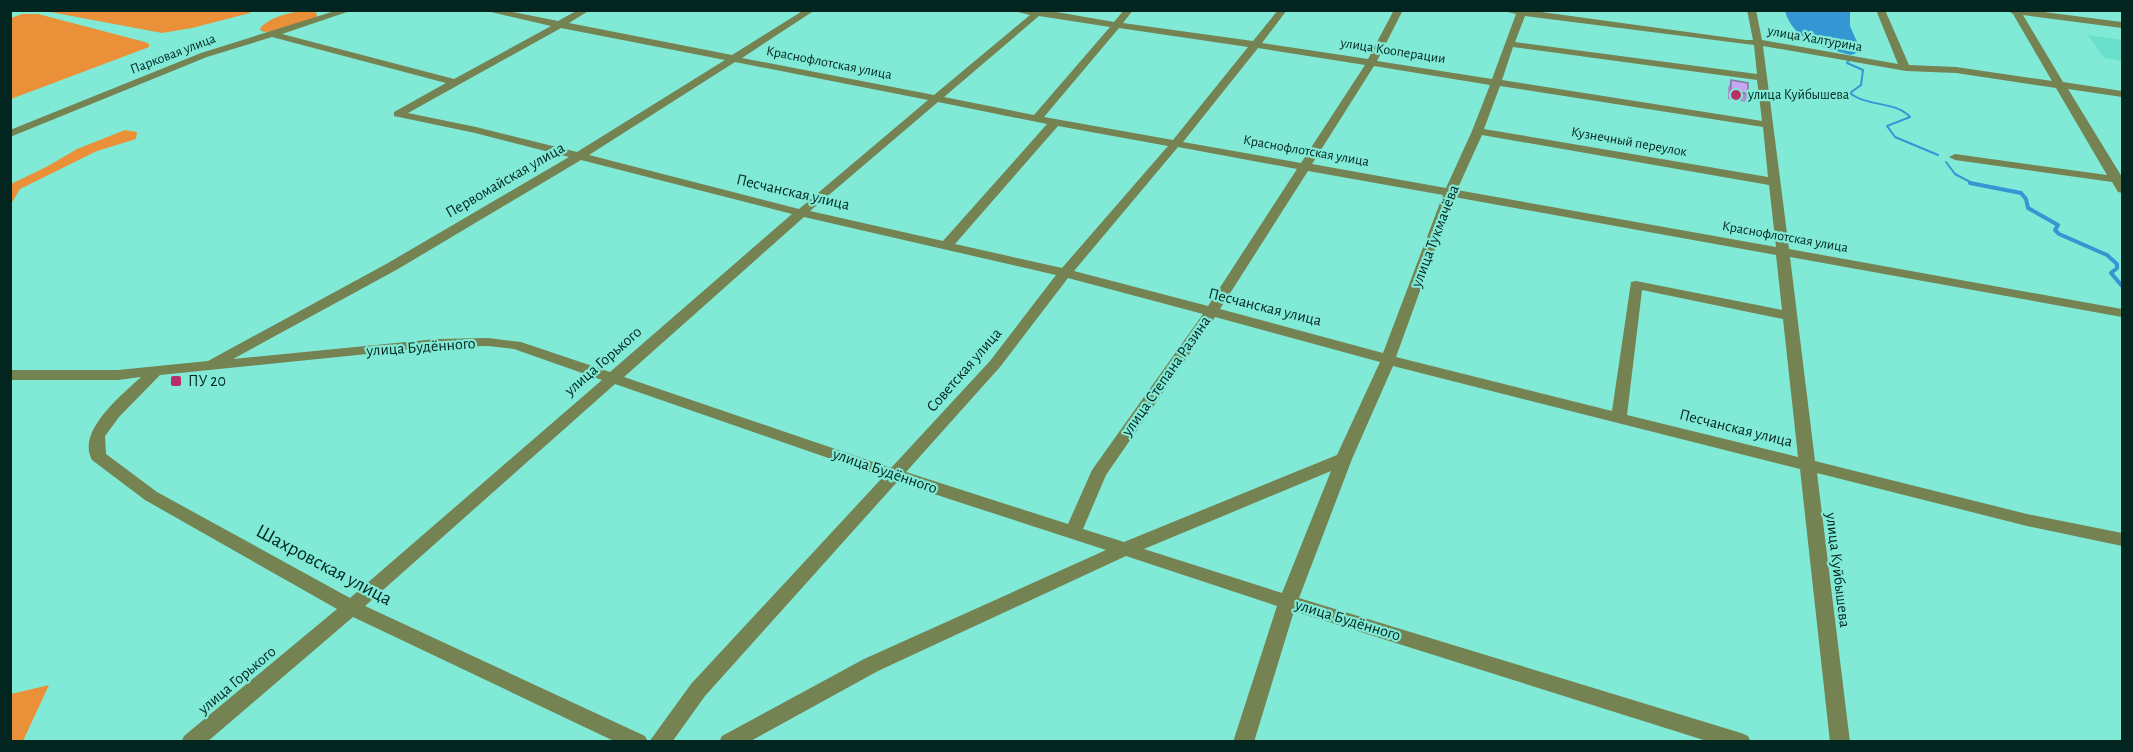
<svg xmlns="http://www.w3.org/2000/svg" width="2133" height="752" font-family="'Alegreya Sans',sans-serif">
  <rect width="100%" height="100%" fill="#81ead7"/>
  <!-- built -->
  <path fill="#68e0cc" d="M2088,35L2122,40V61L2104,58Z"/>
  <!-- green -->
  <path fill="#e99038" d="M315,10L317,16L314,19C297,24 278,35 261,31L260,28C274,14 296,11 315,10Z
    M250,11V13L192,28L162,33L45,11Z
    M22,14H38L145,42L149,44V47L11,99V18Z
    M125,130L137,132L136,139L97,151L20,189L11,204V184L48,166L77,149Z
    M49,685L23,741H11V694Z"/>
  <!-- water -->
  <path fill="#3496d3" d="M1785,11H1850V26L1861,51L1851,55C1824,48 1793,40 1785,11Z"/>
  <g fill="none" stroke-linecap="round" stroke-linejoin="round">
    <!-- stream-far1 -->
    <path stroke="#3496d3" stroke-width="2" d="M1849,59L1847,63L1863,70L1861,85L1850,93C1867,107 1896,101 1910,117L1887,126L1895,137L1938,155
      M1946,162L1955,174L1974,184"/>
    <!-- stream -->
    <path stroke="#3496d3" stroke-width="4" d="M1970,183L2021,193L2026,199L2028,208L2058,225L2055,230L2059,234L2107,255L2117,264V268L2111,273L2122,286"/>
    <!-- minor -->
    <path fill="#758251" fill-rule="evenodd" d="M338,10H353L282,34L454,79L551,26L482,10H503L558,21L578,10H590L569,23L732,55L804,10H815L742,58L934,95L1030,15L1010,10H1045L1114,22L1124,10H1133L1123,23L1253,41L1278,10H1287L1262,43L1368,59L1394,10H1403L1377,61L1492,79L1516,14L1499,10H1527L1746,40H1753L1747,10H1756L1762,40L1898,64L1876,10H1885L1909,65L1956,67L2052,81L2013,14L2007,10H2029L2122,22V28L2023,15L2063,82L2122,91V97L2068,89L2122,177V193L2118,192L2112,182L1955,160L1949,157L1955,154L2107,175L2056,88L1956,73L1906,71L1763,46L1789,249L2122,309V317L1790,257L1815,461L2027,514L2122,533V546L2027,526L1817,473L1850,742H1830L1800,469L1393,366L1352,459L1299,598L1741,733L1748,736L1751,742H1710L1294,611L1254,742H1233L1277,606L1126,556L878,671L749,742H719L722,736L864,659L1106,550L897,482L705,696L672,742H649L691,684L883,477L615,384L365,606L645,736L648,742H616L353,617L207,742H181L184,736L337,609L145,500L92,460C76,431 122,395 141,377L118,380H10V370H118L208,361L388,263L569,157L475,133L394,116V112L446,83L272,37L207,57L10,137V130L201,53ZM1039,16L1110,27L1034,115L944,97ZM1525,16L1754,45L1757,74L1515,42ZM561,28L725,60L577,152L476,127L408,113ZM1119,28L1248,47L1173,140L1044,117ZM1513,47L1757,80L1762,121L1502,80ZM1258,48L1365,65L1301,163L1183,142ZM735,62L928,100L799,209L589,155ZM1374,66L1490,85L1472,131L1446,188L1312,164ZM1500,86L1763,127L1768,177L1484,129ZM938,102L1047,124L943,241L810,211ZM1058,126L1168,146L1062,268L955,244ZM1482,135L1769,185L1776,247L1457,190ZM1178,147L1297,169L1208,306L1074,271ZM581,160L792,214L610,372L521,342L488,338L436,339L233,359L398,269ZM1308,171L1443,195L1383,353L1220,309ZM1454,197L1776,255L1782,310L1636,281L1631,282L1612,411L1396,357ZM804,217L1056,275L990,361L891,468L624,377ZM1068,278L1203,314L1092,470L1068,524L906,472L1000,367ZM1642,290L1783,319L1798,457L1627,415ZM1215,317L1380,362L1337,455L1124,542L1083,529L1106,475ZM488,346L514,349L602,380L350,598L157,492L106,454L105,436L119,417L160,375L436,347ZM1331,471L1282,593L1144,549Z"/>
  </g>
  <!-- wall -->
  <path fill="#a790cd" d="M1731,80L1748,94L1745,102L1728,99V88Z"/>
  <!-- building -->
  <path fill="#c2a8ee" stroke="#8876a7" stroke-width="1.5" d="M1731,80L1748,83V94L1731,91Z"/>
  <!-- markers -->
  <g fill="#ba2f68" stroke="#81ead7" stroke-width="2">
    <circle cx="1736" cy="95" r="6"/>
    <rect x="170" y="375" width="12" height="12" rx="3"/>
  </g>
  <g text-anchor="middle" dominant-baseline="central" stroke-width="4.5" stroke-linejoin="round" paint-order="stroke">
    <!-- far-street labels -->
    <g font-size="14" fill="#02251f" stroke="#81ead7">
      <text transform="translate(1815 39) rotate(10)">улица Халтурина</text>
      <text transform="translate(1393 51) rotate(9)">улица Кооперации</text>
      <text transform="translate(173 54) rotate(-21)">Парковая улица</text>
      <text transform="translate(829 63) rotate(11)">Краснофлотская улица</text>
      <text transform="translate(1629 142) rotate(10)">Кузнечный переулок</text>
      <text transform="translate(1306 151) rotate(10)">Краснофлотская улица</text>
      <text transform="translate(1785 237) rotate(10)">Краснофлотская улица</text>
    </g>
    <!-- far-poi labels -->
    <g font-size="14" fill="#02251f" stroke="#81ead7" text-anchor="start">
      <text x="1748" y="95">улица Куйбышева</text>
    </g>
    <!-- street labels -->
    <g font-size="16" fill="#02251f" stroke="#81ead7">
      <text transform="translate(505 180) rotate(-30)">Первомайская улица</text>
      <text transform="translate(793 192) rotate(13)">Песчанская улица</text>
      <text transform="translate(1435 236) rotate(-69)">улица Тукмачёва</text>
      <text transform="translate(1265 307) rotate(14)">Песчанская улица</text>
      <text transform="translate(421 347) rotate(-4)">улица Будённого</text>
      <text transform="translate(603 361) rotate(-41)">улица Горького</text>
      <text transform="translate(964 370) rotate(-49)">Советская улица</text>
      <text transform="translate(1166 376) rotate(-55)">улица Степана Разина</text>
      <text transform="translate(1736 428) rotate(14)">Песчанская улица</text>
      <text transform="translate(885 471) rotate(19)">улица Будённого</text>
      <text transform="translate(1838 570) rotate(83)">улица Куйбышева</text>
      <text transform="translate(1348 620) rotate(17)">улица Будённого</text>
      <text transform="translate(237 680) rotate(-40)">улица Горького</text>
    </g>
    <!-- poi labels -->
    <g font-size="16" fill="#02251f" stroke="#81ead7" text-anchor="start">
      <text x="188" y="381">ПУ 20</text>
    </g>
    <!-- near-street labels -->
    <g font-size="20" fill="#02251f" stroke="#81ead7">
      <text transform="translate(324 565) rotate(28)">Шахровская улица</text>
    </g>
  </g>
  <!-- border -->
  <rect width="2133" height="752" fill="none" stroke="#02251f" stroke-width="24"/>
</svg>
